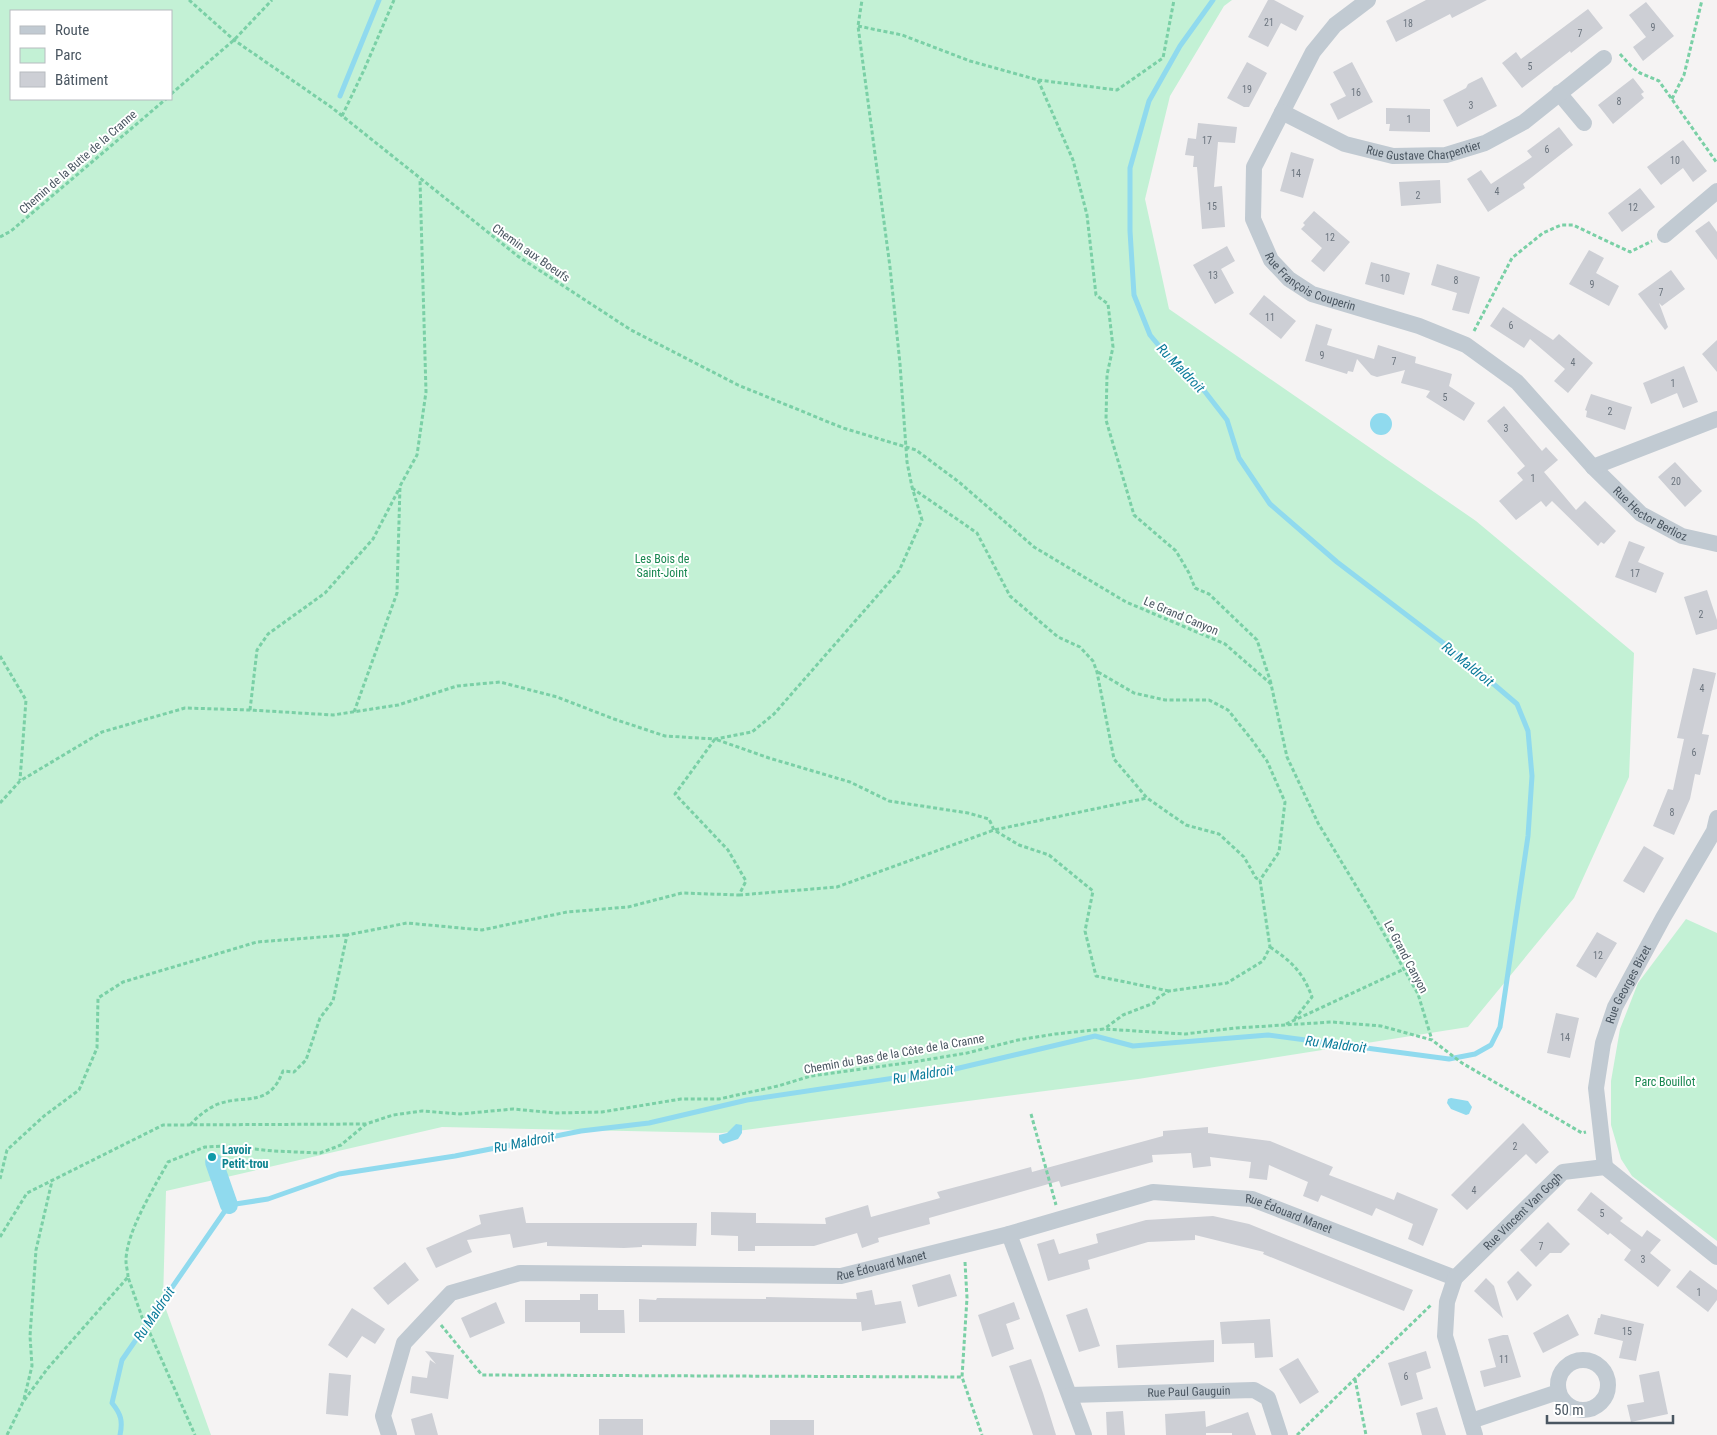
<svg xmlns="http://www.w3.org/2000/svg" width="1717" height="1435" font-family="'Roboto Condensed',sans-serif">
  <rect width="100%" height="100%" fill="#f5f3f3"/>
  <!-- green -->
  <path fill="#c3f1d5" fill-rule="evenodd" d="M0,0H1232L1224,6L1170,96L1145,199L1169,309L1476,521L1634,653L1629,777L1574,898L1468,1027L1138,1079L722,1133L442,1127L166,1191L163,1301L211,1435H0ZM11,11H171V99H11Z
    M1686,919L1717,933V1241L1632,1176L1621,1159L1611,1125V1081L1620,1029L1638,983Z"/>
  <!-- water -->
  <path fill="#90daee" d="M1370 424a11 11 0 1 1 22 0a11 11 0 1 1-22 0Z
    M1451,1098L1468,1101L1472,1107L1469,1114L1466,1115L1451,1109L1447,1103L1448,1099Z
    M736,1124L742,1125V1133L738,1139L723,1144L719,1140V1135L727,1133Z"/>
  <g fill="none" stroke-linecap="round" stroke-linejoin="round">
    <!-- stream -->
    <path stroke="#90daee" stroke-width="5" d="M340,96L379,0
      M120,1435C123,1421 121,1414 112,1403L122,1360L229,1205L268,1199L339,1174L455,1156L581,1131L649,1123L747,1100L955,1069L1095,1036L1133,1046L1268,1035L1449,1059L1475,1054L1491,1045L1500,1027L1528,836L1532,776L1528,731L1517,704L1463,658L1337,562L1270,504L1239,458L1227,420L1199,384L1170,359L1150,335L1134,295L1130,231V168L1149,101L1180,46L1213,0"/>
    <!-- canal -->
    <path stroke="#90daee" stroke-width="18" d="M214,1162L229,1205"/>
  </g>
  <!-- building -->
  <path fill="#cdcfd5" d="M1268,0H1274L1304,16L1296,31L1281,23L1268,47L1248,37Z
    M1426,0H1487L1452,18L1450,14L1396,42L1386,21Z
    M1646,2L1674,36L1643,61L1633,47L1646,37L1629,15Z
    M1588,9L1603,28L1571,53L1570,51L1522,88L1502,63L1516,52L1521,59Z
    M1247,62L1267,73L1249,107H1244L1227,98Z
    M1352,62L1373,102L1338,120L1330,104L1346,96L1333,72Z
    M1482,77L1497,106L1457,127L1443,100L1466,88L1468,84Z
    M1633,78L1644,92L1641,94L1644,98L1613,124L1598,105Z
    M1386,108L1430,109V132L1389,131L1390,124H1386Z
    M1198,123L1237,127L1235,143L1218,142L1214,187L1222,186L1225,227L1202,229L1197,167H1193L1194,156L1185,155L1188,138L1196,139Z
    M1559,127L1573,145L1523,184L1525,188L1488,212L1467,179L1481,170L1491,184L1532,157L1527,151Z
    M1683,140L1707,171L1693,182L1683,168L1661,185L1647,167Z
    M1291,152L1314,159L1303,198L1280,191Z
    M1440,180L1441,203L1401,206L1399,182Z
    M1640,188L1655,207L1622,232L1608,213Z
    M1314,211L1350,242L1324,272L1311,261L1322,248L1301,229L1305,225L1303,223Z
    M1709,221L1717,232V260L1695,231Z
    M1227,246L1235,261L1221,269L1234,293L1215,304L1193,265Z
    M1589,250L1604,258L1596,273L1619,286L1609,306L1569,284Z
    M1371,262L1410,273L1404,295L1365,284Z
    M1437,264L1480,277L1469,314L1452,310L1457,293L1431,285Z
    M1671,270L1685,289L1662,306L1659,303L1668,327L1665,330L1638,294Z
    M1264,295L1296,321L1281,339L1249,314Z
    M1503,307L1553,340L1559,334L1593,363L1568,393L1554,381L1565,369L1530,339L1524,348L1490,326Z
    M1316,324L1332,329L1327,345L1374,359L1378,345L1416,357L1415,363L1452,374L1449,386L1475,403L1464,421L1426,397L1430,391L1401,383L1405,370L1377,377L1371,375L1357,359L1353,372L1348,371L1347,374L1305,361Z
    M1717,340V372L1702,354Z
    M1684,366L1698,402L1683,408L1677,393L1651,404L1643,383Z
    M1591,394L1632,407L1625,430L1586,417L1587,411L1585,410Z
    M1504,406L1542,451L1546,447L1558,460L1544,472L1576,510L1585,501L1616,531L1604,544L1601,542L1598,546L1552,501L1546,507L1541,501L1516,520L1499,501L1523,480L1517,473L1525,466L1487,421Z
    M1675,462L1702,491L1685,507L1658,477Z
    M1629,541L1645,547L1638,562L1664,573L1656,593L1615,577Z
    M1707,590L1717,620V629L1696,635L1684,597Z
    M1693,668L1716,673L1702,734L1709,735L1700,775L1695,774L1690,799L1674,835L1653,826L1668,789L1673,790L1684,739L1677,738Z
    M1644,846L1664,858L1644,893L1623,881Z
    M1597,932L1617,943L1596,978L1576,966Z
    M1556,1013L1579,1018L1570,1058L1547,1053Z
    M1523,1123L1549,1152L1536,1164L1526,1154L1467,1210L1451,1195Z
    M1208,1127V1133L1270,1141L1333,1167L1329,1175L1394,1200L1397,1192L1438,1209L1423,1246L1408,1239L1413,1224L1376,1208L1372,1216L1321,1195L1318,1202L1303,1196L1308,1182L1269,1165L1267,1180L1249,1178L1251,1162L1210,1157L1211,1166L1193,1168L1191,1153L1152,1155L1153,1162L1061,1187L1059,1181L929,1218L930,1224L878,1238L879,1242L862,1248L857,1233L814,1246H755V1251H738V1236L711,1235V1212L756,1213V1223L826,1224L825,1218L868,1205L871,1217L940,1198L937,1192L1031,1167L1032,1172L1163,1136V1131Z
    M1591,1192L1623,1218L1620,1221L1642,1237L1647,1230L1661,1240L1650,1253L1671,1270L1658,1287L1624,1260L1631,1250L1610,1233L1608,1235L1577,1210Z
    M523,1207L526,1223H697L696,1246L642,1245V1247L624,1248L547,1246V1242L513,1248L510,1234L467,1240L472,1252L436,1268L426,1248L481,1224L479,1215Z
    M1213,1216L1249,1224L1413,1290L1404,1311L1263,1254L1264,1252L1195,1235V1240L1148,1242L1088,1260L1090,1269L1048,1281L1037,1244L1054,1239L1059,1254L1098,1243L1096,1234L1146,1220Z
    M1548,1222L1570,1244L1561,1253H1550L1536,1267L1520,1250Z
    M405,1262L419,1280L388,1305L373,1288Z
    M1690,1270L1717,1290V1300L1708,1312L1676,1287Z
    M1518,1271L1532,1285L1517,1301L1507,1282Z
    M950,1274L957,1296L918,1307L912,1285Z
    M1486,1278L1494,1286L1503,1318L1474,1291Z
    M872,1290L875,1305L901,1301L906,1323L862,1331L861,1322H639V1299L656,1300L657,1298L766,1299V1297L857,1299L856,1293Z
    M580,1294H598V1310H624L625,1333H580V1322H525V1300H580Z
    M496,1302L505,1323L470,1338L461,1318Z
    M1014,1302L1020,1319L1006,1324L1014,1349L992,1357L978,1315Z
    M352,1308L385,1329L375,1344L362,1336L347,1358L328,1345Z
    M1087,1308L1100,1346L1079,1352L1066,1315Z
    M1568,1314L1579,1335L1543,1353L1533,1333Z
    M1601,1314L1644,1324L1636,1361L1619,1358L1623,1341L1594,1334L1598,1318H1600Z
    M1270,1319L1273,1357L1255,1358L1254,1343L1222,1344L1220,1322Z
    M1503,1335H1508L1521,1377L1484,1387L1480,1371L1496,1367L1488,1339Z
    M1214,1340V1362L1118,1368L1116,1345Z
    M425,1351L454,1355L448,1399L410,1393L412,1376L427,1378L430,1360L436,1364Z
    M1426,1351L1431,1368L1416,1373L1423,1399L1401,1406L1388,1363Z
    M1298,1358L1319,1392L1300,1404L1279,1369Z
    M1031,1359L1043,1393L1056,1435H1033L1009,1366Z
    M1659,1371L1668,1414L1631,1422L1627,1405L1644,1402L1639,1375Z
    M329,1373L351,1375L348,1416L326,1414Z
    M1437,1407L1446,1435H1422L1416,1413Z
    M1123,1411L1125,1435H1107L1106,1412Z
    M1205,1411L1206,1427L1248,1412L1256,1435H1232V1433H1206V1435H1166L1165,1414Z
    M432,1413L438,1435H415L411,1419Z
    M599,1419H643V1435H599Z
    M770,1420H814V1435H770Z"/>
  <g fill="none" stroke-linecap="round" stroke-linejoin="round">
    <!-- path -->
    <path stroke="#7ad0a6" stroke-width="3" stroke-dasharray="4 2.5" stroke-linecap="butt" d="M189,0L234,40L331,107L519,257L631,330L738,385L843,428L916,450L959,482L1034,547L1126,602L1225,644L1271,684L1287,757L1318,823L1370,909L1418,994L1432,1040
      M858,26L902,35L970,61L1038,80L1117,90L1163,58L1174,0
      M1620,54L1631,66L1640,73L1659,81L1717,163
      M1038,80L1073,160L1087,215L1096,295L1108,304L1113,347L1107,375L1106,420L1134,515L1176,551L1189,573L1195,588L1209,594L1257,640L1271,683
      M171,94L234,40L272,0
      M1672,99L1684,75L1702,0
      M342,116L364,70L394,0
      M0,237L11,231L166,99
      M1474,331L1512,258L1543,233L1561,225H1573L1630,252L1652,241
      M912,488L977,533L1010,596L1058,637L1080,647L1093,661L1097,672L1114,759L1147,798L1186,825L1219,834L1244,857L1256,878L1260,880L1270,947L1263,961L1227,983L1169,991L1156,999L1154,1003L1123,1015L1104,1029
      M0,656L26,700L20,780
      M1098,672L1134,693L1165,700H1209L1228,710L1252,740L1267,761L1285,802L1279,852L1260,880
      M250,710L257,650L268,634L325,593L373,539L399,489
      M354,712L397,593L400,486L417,455L426,392L420,180
      M0,803L20,781L102,732L185,708L250,710L333,715L398,705L457,686L500,682L557,697L614,719L665,736L715,739L752,732L774,714L899,571L922,520L912,487L907,462L900,364L890,267L858,26L862,0
      M739,895L837,887L994,830L1147,798
      M1270,947C1291,961 1303,972 1312,997L1293,1021
      M1286,1024L1404,969
      M1031,1114L1056,1205
      M190,1125C198,1116 207,1109 218,1104C247,1094 269,1108 283,1071L294,1072L306,1060L320,1018L333,1001L347,935L407,923L482,930L567,912L628,907L682,893L739,895L746,881L728,850L675,794L715,739L769,758L850,782L889,801L968,813L989,819L994,830L1019,845L1049,855L1093,891L1085,931L1096,976L1169,991
      M0,1179L7,1150L44,1116L79,1090L97,1048L98,998L123,982L257,942L347,935
      M0,1237L27,1193L163,1125L366,1124
      M965,1262L967,1298L962,1377L982,1435
      M128,1277C128,1272 126,1266 126,1261C126,1232 154,1188 168,1162L205,1147L226,1146L273,1151L320,1153L341,1145L366,1124L393,1115L422,1111L460,1114L513,1109L556,1113L602,1112L681,1099H719L778,1086L811,1076L913,1062L967,1053L1018,1040L1055,1034L1104,1029L1185,1034L1236,1028L1332,1022L1381,1026L1432,1040L1462,1063L1582,1133L1586,1132
      M441,1325L482,1375L962,1377
      M1355,1379L1366,1435
      M24,1399L32,1366L30,1336L36,1250L52,1181
      M7,1435L23,1402L48,1368L128,1277L143,1320L149,1331L195,1435
      M1297,1435L1432,1304"/>
    <!-- minor -->
    <g stroke="#c1cad2" stroke-width="16">
      <path id="s1" d="M1368,0L1335,25L1313,52L1254,167L1253,219L1271,260L1289,279L1312,294L1419,326L1466,345L1517,382L1593,467L1641,514L1682,536L1717,544"/>
      <path d="M1559,93L1584,123"/>
      <path id="s2" d="M1282,112L1345,144L1393,156L1446,155L1485,143L1524,122L1604,58"/>
      <path d="M1665,235L1717,191"/>
      <path d="M1593,467L1717,419"/>
      <path id="s3" d="M1605,1167L1596,1088L1603,1043L1615,1007L1663,918L1714,831L1717,818"/>
      <path d="M1009,1234L1084,1435"/>
      <circle cx="1583" cy="1385" r="25"/>
      <path id="s4" d="M1070,1395L1254,1390L1268,1398L1280,1435"/>
      <path d="M1471,1421L1558,1392"/>
      <path id="s5" d="M389,1435L383,1416L404,1343L451,1293L520,1273L841,1276L1009,1234L1153,1192L1252,1199L1455,1278"/>
      <path id="s6" d="M1475,1435L1445,1336L1447,1302L1455,1278L1563,1172L1605,1167L1717,1257"/>
    </g>
  </g>
  <!-- markers -->
  <circle fill="#0f9aa8" stroke="#fff" stroke-width="2" cx="212" cy="1157" r="5"/>
  <g text-anchor="middle" dominant-baseline="central" stroke-width="4" stroke-linejoin="round" paint-order="stroke">
    <!-- number labels -->
    <g font-size="10" fill="#6b747e">
      <text x="1269" y="22">21</text>
      <text x="1408" y="23">18</text>
      <text x="1653" y="27">9</text>
      <text x="1580" y="33">7</text>
      <text x="1530" y="66">5</text>
      <text x="1247" y="89">19</text>
      <text x="1356" y="92">16</text>
      <text x="1619" y="101">8</text>
      <text x="1471" y="105">3</text>
      <text x="1409" y="119">1</text>
      <text x="1207" y="140">17</text>
      <text x="1547" y="149">6</text>
      <text x="1675" y="160">10</text>
      <text x="1296" y="173">14</text>
      <text x="1497" y="191">4</text>
      <text x="1418" y="195">2</text>
      <text x="1212" y="206">15</text>
      <text x="1633" y="207">12</text>
      <text x="1330" y="237">12</text>
      <text x="1213" y="275">13</text>
      <text x="1385" y="278">10</text>
      <text x="1456" y="280">8</text>
      <text x="1592" y="284">9</text>
      <text x="1661" y="292">7</text>
      <text x="1270" y="317">11</text>
      <text x="1511" y="325">6</text>
      <text x="1322" y="355">9</text>
      <text x="1394" y="361">7</text>
      <text x="1573" y="362">4</text>
      <text x="1673" y="383">1</text>
      <text x="1445" y="397">5</text>
      <text x="1610" y="411">2</text>
      <text x="1506" y="428">3</text>
      <text x="1533" y="478">1</text>
      <text x="1676" y="481">20</text>
      <text x="1635" y="573">17</text>
      <text x="1701" y="614">2</text>
      <text x="1702" y="688">4</text>
      <text x="1694" y="752">6</text>
      <text x="1672" y="812">8</text>
      <text x="1598" y="955">12</text>
      <text x="1565" y="1037">14</text>
      <text x="1515" y="1146">2</text>
      <text x="1474" y="1190">4</text>
      <text x="1602" y="1213">5</text>
      <text x="1541" y="1246">7</text>
      <text x="1643" y="1259">3</text>
      <text x="1699" y="1292">1</text>
      <text x="1627" y="1331">15</text>
      <text x="1504" y="1359">11</text>
      <text x="1406" y="1376">6</text>
    </g>
    <!-- street labels -->
    <g font-size="12" fill="#4a5661" stroke="#fff">
      <text stroke="none"><textPath href="#s2" startOffset="151">Rue Gustave Charpentier</textPath></text>
      <text transform="translate(78 162) rotate(-41)">Chemin de la Butte de la Cranne</text>
      <text transform="translate(531 253) rotate(35)">Chemin aux Boeufs</text>
      <text stroke="none"><textPath href="#s1" startOffset="348">Rue François Couperin</textPath></text>
      <text stroke="none"><textPath href="#s1" startOffset="770">Rue Hector Berlioz</textPath></text>
      <text transform="translate(1181 616) rotate(23)">Le Grand Canyon</text>
      <text transform="translate(1406 957) rotate(62)">Le Grand Canyon</text>
      <text stroke="none"><textPath href="#s3" startOffset="189">Rue Georges Bizet</textPath></text>
      <text transform="translate(894 1054) rotate(-10)">Chemin du Bas de la Côte de la Cranne</text>
      <text stroke="none"><textPath href="#s6" startOffset="258">Rue Vincent Van Gogh</textPath></text>
      <text stroke="none"><textPath href="#s5" startOffset="1019">Rue Édouard Manet</textPath></text>
      <text stroke="none"><textPath href="#s5" startOffset="599">Rue Édouard Manet</textPath></text>
      <text stroke="none"><textPath href="#s4" startOffset="119">Rue Paul Gauguin</textPath></text>
    </g>
    <!-- park labels -->
    <g font-size="12" fill="#17864f" stroke="#fff">
      <text x="662" y="559">Les Bois de<tspan x="662" dy="14">Saint-Joint</tspan></text>
      <text x="1665" y="1082">Parc Bouillot</text>
    </g>
    <!-- culture labels -->
    <g font-size="12" font-weight="bold" fill="#0d838f" stroke="#fff" text-anchor="start">
      <text x="222" y="1150">Lavoir<tspan x="222" dy="14">Petit-trou</tspan></text>
    </g>
    <!-- water labels -->
    <g font-size="14" font-style="italic" fill="#0c7c9b" stroke="#fff">
      <text transform="translate(1181 368) rotate(46)">Ru Maldroit</text>
      <text transform="translate(1468 664) rotate(39)">Ru Maldroit</text>
      <text transform="translate(1336 1044) rotate(7)">Ru Maldroit</text>
      <text transform="translate(923 1074) rotate(-9)">Ru Maldroit</text>
      <text transform="translate(524 1142) rotate(-11)">Ru Maldroit</text>
      <text transform="translate(154 1314) rotate(-56)">Ru Maldroit</text>
    </g>
  </g>
  <!-- legend -->
  <rect x="10" y="10" width="162" height="90" fill="#ffffff" stroke="#b7bbc0"/>
  <rect x="20" y="26" width="25" height="8" fill="#c1cad2" stroke="#b7bbc0"/>
  <text x="55" y="35" font-size="15" fill="#4a5661">Route</text>
  <rect x="20" y="48" width="25" height="15" fill="#c3f1d5" stroke="#b7bbc0"/>
  <text x="55" y="60" font-size="15" fill="#4a5661">Parc</text>
  <rect x="20" y="72" width="25" height="15" fill="#cdcfd5" stroke="#b7bbc0"/>
  <text x="55" y="85" font-size="15" fill="#4a5661">Bâtiment</text>
  <!-- scale -->
  <path d="M1547 1415v8h126v-8" fill="none" stroke="#4a5661" stroke-width="2.5"/>
  <text x="1554" y="1415" font-size="15" fill="#4a5661" stroke="#ffffff" stroke-width="4" paint-order="stroke">50 m</text>
</svg>
